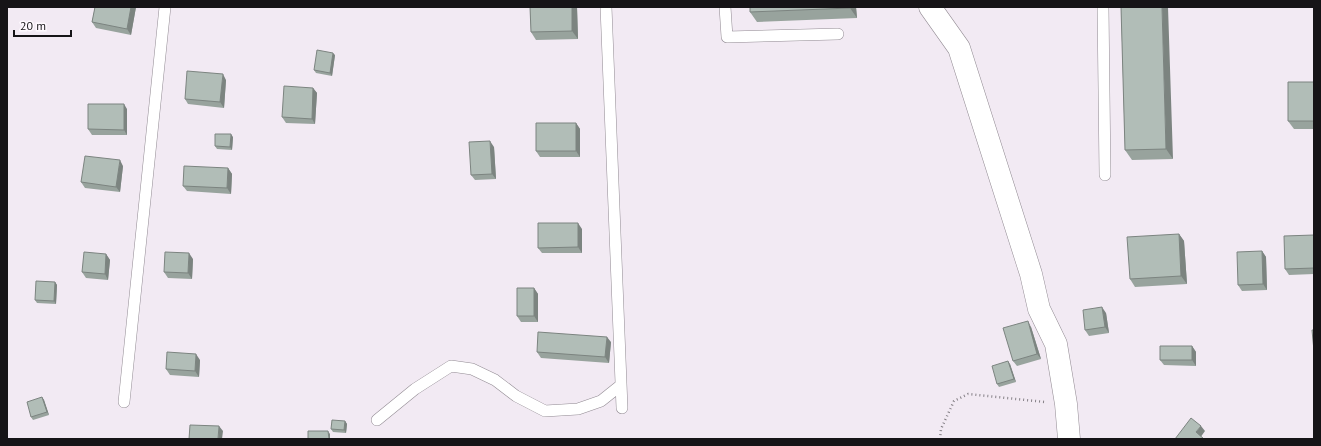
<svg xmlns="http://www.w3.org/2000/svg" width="1321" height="446" font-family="'PT Sans',sans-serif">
  <rect width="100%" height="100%" fill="#f2eaf3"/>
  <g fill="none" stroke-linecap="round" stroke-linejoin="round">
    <!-- service casing -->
    <g stroke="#928b93" stroke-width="12">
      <path id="service" d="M606,7L622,408
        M725,7L727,37L838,34
        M1103,7L1105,175
        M124,402L165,7
        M377,420L415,389L451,366L472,369L495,380L516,396L545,411L578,409L601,401L621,385"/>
    </g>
    <!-- minor casing -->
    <g stroke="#928b93" stroke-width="23">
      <path id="minor" d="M930,7L959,48L1031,274L1039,309L1056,344L1066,404L1069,439"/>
    </g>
    <!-- path -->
    <path stroke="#868187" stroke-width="2.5" stroke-dasharray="1 3" stroke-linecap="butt" d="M940,439L941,429L954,401L968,394L1045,402"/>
    <!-- service -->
    <use href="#service" stroke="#fff" stroke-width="11"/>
    <!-- minor -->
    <use href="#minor" stroke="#fff" stroke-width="22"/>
  </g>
  <!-- wall -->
  <path fill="#98a39d" d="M95,7H136L131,35L96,28L92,22Z
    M530,7H577L578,39L536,40L531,32Z
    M634,7H700V8H635Z
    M750,7H856L857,18L757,22L750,12Z
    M1121,7L1173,159L1132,160L1125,150Z
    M335,55L332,76L316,73L314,70Z
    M226,80L224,108L188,104L185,99Z
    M1314,82V129H1294L1288,121Z
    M313,88L317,93L315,124L286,123L282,117Z
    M127,109V135H92L88,129Z
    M576,123L580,129V157H540L536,151Z
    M233,137L232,150L217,149L215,146Z
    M494,147L496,179L475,180L471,175Z
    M123,166L120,192L85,188L81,182Z
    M228,168L232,174L231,194L187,191L183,186Z
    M582,229V253H542L538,248Z
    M1179,234L1184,241L1187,284L1135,287L1130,279Z
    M1314,235V274L1289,275L1285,269Z
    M1262,251L1266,257L1267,290L1242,291L1238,285Z
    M106,254L110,260L108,280L86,278L82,272Z
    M193,259L192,279L168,278L164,272Z
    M55,282L57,285L56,304L37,303L35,300Z
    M534,288L538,294V322H521L517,316Z
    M1106,313L1109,333L1089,336L1085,330Z
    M1031,327L1041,359L1017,366L1013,361Z
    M611,342L609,363L541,358L537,352Z
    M1192,346L1196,352V366L1164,365L1160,360Z
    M200,360L199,377L170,375L166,369Z
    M1010,364L1016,382L999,387L997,384Z
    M42,397L44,400L49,415L33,420L31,417Z
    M345,421L347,424L346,433L333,432L331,429Z"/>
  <!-- shaded-wall -->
  <path fill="#7c8480" d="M131,7H136L131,35L127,29Z
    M572,7H577L578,39L572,31Z
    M850,7H856L857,18L850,8Z
    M1162,7H1168L1173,159L1166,149Z
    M333,53L335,55L332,76L330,73Z
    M223,74L226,80L224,108L220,102Z
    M313,88L317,93L315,124L312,119Z
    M124,104L127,109V135L124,130Z
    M576,123L580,129V157L576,151Z
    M231,134L233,137L232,150L230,147Z
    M490,141L494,147L496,179L492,174Z
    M120,160L123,166L120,192L116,187Z
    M228,168L232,174L231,194L227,188Z
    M578,223L582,229V253L578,247Z
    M1179,234L1184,241L1187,284L1181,276Z
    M1262,251L1266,257L1267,290L1263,284Z
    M189,253L193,259L192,279L188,273Z
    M106,254L110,260L108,280L105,274Z
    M55,282L57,285L56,304L54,301Z
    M534,288L538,294V322L534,316Z
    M1102,307L1106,313L1109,333L1105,327Z
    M1028,321L1031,327L1041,359L1037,354Z
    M607,337L611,342L609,363L605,357Z
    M1192,346L1196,352V366L1192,360Z
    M196,354L200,360L199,377L195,371Z
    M1008,361L1010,364L1016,382L1014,379Z
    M42,397L44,400L49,415L47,412Z
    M345,421L347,424L346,433L344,430Z
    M219,426L223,431L222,439H218Z
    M1201,426L1205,431L1200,438L1196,432Z
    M328,431L330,434V439H329Z"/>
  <!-- building -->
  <path fill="#b1bdb7" stroke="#7c8480" d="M95,7H131L127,29L92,22Z
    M530,7H572V31L531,32Z
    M750,7H850V8L750,12Z
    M1121,7H1162L1166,149L1125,150Z
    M317,50L333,53L330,73L314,70Z
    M187,71L223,74L220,102L185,99Z
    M1288,82H1314V121H1288Z
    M284,86L313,88L312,119L282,117Z
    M88,104H124V130L88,129Z
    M536,123H576V151H536Z
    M215,134H231L230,147L215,146Z
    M490,141L492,174L471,175L469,142Z
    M85,156L120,160L116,187L81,182Z
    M184,166L228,168L227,188L183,186Z
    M538,223H578V247L538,248Z
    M1179,234L1181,276L1130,279L1127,237Z
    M1314,235V268L1285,269L1284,236Z
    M1262,251L1263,284L1238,285L1237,252Z
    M84,252L106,254L105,274L82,272Z
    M165,252L189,253L188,273L164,272Z
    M36,281L55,282L54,301L35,300Z
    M517,288H534V316H517Z
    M1102,307L1105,327L1085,330L1083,310Z
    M1028,321L1037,354L1013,361L1003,328Z
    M1312,330H1314V351Z
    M538,332L607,337L605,357L537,352Z
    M1160,346H1192V360H1160Z
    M167,352L196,354L195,371L166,369Z
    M1008,361L1014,379L997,384L992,366Z
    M42,397L47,412L31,417L27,402Z
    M1191,418L1201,426L1196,432L1204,439H1175Z
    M332,420L345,421L344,430L331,429Z
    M190,425L219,426L218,439H189Z
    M308,431H328L329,439H308Z"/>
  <!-- border -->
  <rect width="1321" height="446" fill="none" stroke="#161417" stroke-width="16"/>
  <!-- scale -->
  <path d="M14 30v6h57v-6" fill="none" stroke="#161417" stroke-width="2"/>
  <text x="20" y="30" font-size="12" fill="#161417" stroke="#fef9fe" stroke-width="3" paint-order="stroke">20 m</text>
</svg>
